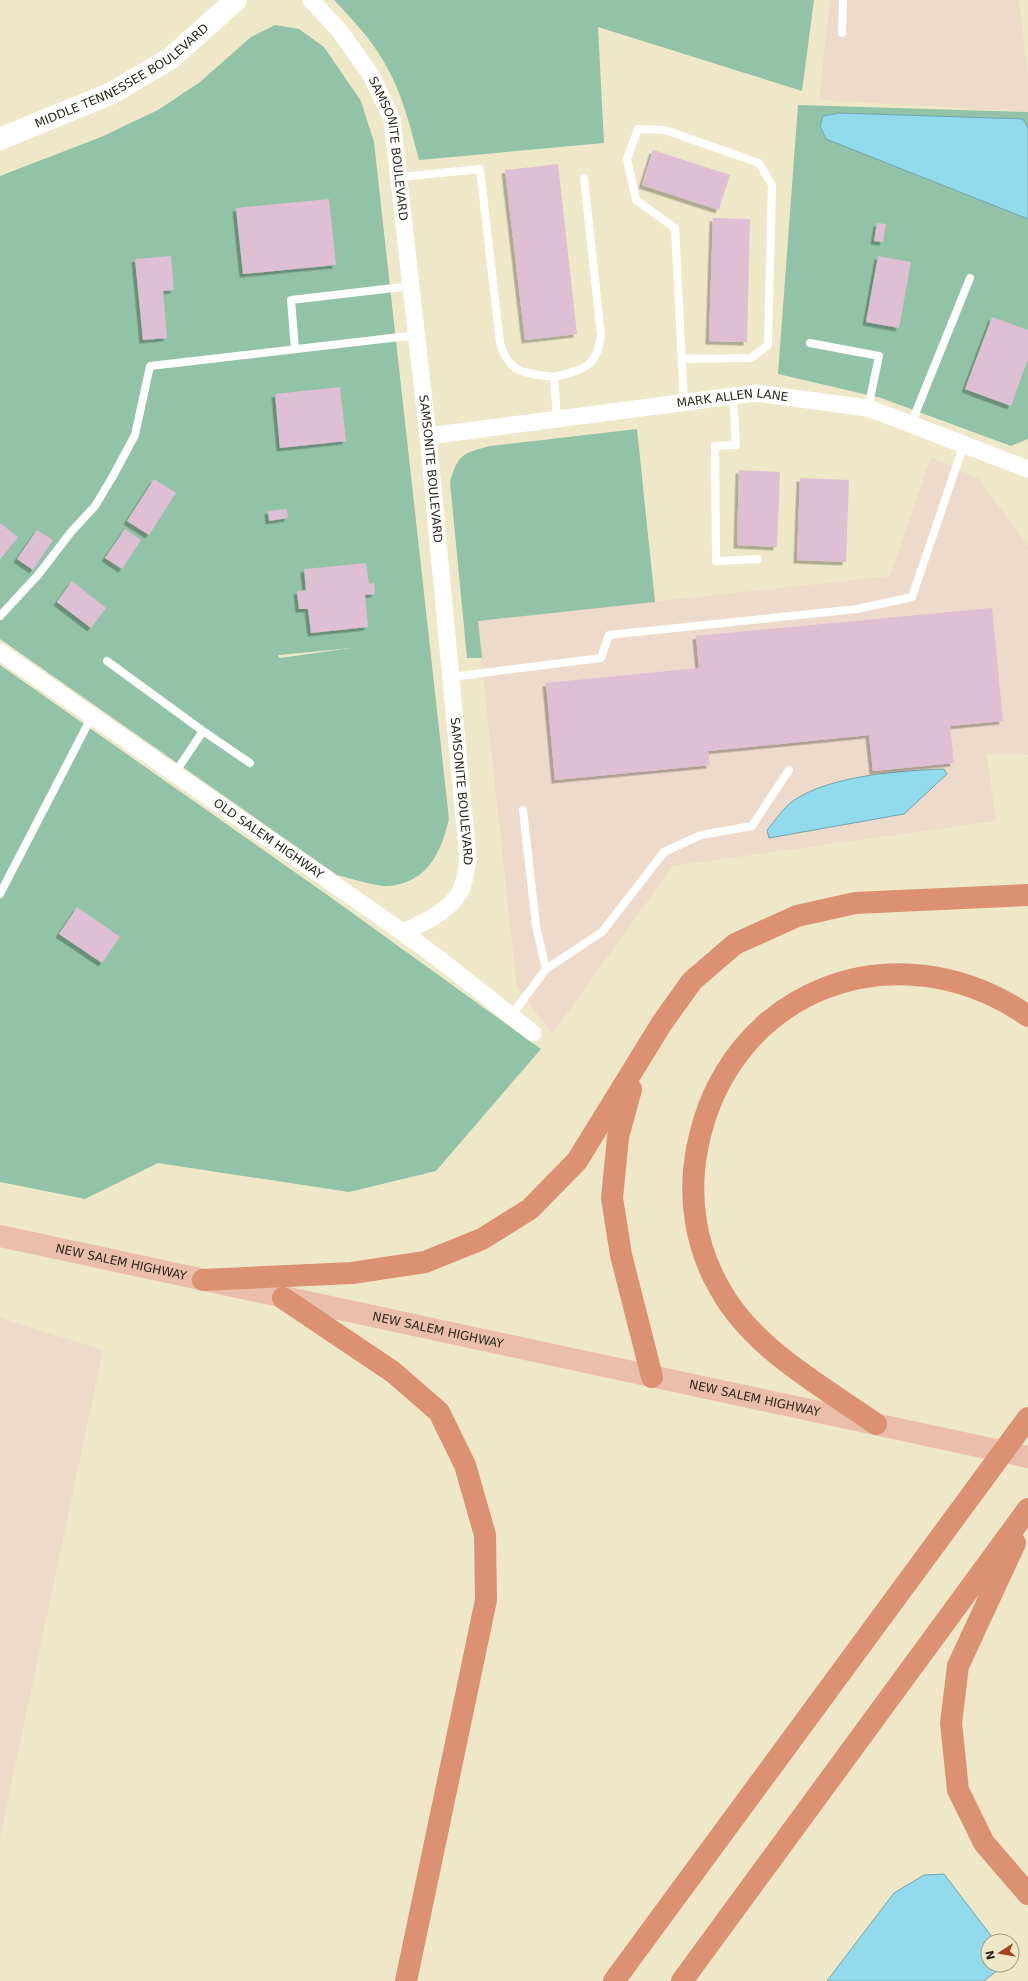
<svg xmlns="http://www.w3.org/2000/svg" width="1028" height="1981" font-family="'DejaVu Sans',sans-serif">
  <defs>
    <filter id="shadow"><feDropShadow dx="-3.5" dy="3.5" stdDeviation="0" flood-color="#0004"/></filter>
  </defs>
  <rect width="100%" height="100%" fill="#efe8c8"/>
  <!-- industrial -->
  <path fill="#eddaca" d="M830,0H1019L1028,74V112L819,100Z
    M931,457L979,479L1028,546V755L987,754L996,821L673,866L552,1034L517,987L477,621L890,576Z
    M0,1318L103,1350L0,1838Z"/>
  <!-- green -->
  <path fill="#92c2a7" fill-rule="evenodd" d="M334,0H814L802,91L598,27L604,143L419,160C410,126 402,92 384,62C371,39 352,19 334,0Z
    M275,25L299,29L324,47L361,101L374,142L449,819C441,853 427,883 388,886C378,887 349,878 337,875L0,639V176L101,137L158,110L200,82L251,37ZM351,648L280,658L278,656L279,655Z
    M798,105L1028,112V439L1011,446L881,398L778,374Z
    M637,429L655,602L478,621L482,658H467L450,482C458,454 463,453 490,446Z
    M0,665L326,894L541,1049L436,1171L349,1192L158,1163L85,1199L0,1182Z"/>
  <!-- water -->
  <path fill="#92dbed" stroke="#73a5ae" d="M840,113L1023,119L1028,128V219L826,139L820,126L823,116Z
    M944,769L947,774L904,814L769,838L767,830C775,821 783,808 793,801C830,775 900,771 944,769Z
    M944,1874L995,1941H988V1965H998V1970L984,1981H827L894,1893L924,1875Z"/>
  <!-- building -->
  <path fill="#debfd3" filter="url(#shadow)" d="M653,150L730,175L719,210L642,185Z
    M558,164L577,334L525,340L505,170Z
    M329,199L336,265L243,274L236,208Z
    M713,218L750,219L747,342L709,341Z
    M877,223L886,224L883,242L874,241Z
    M171,256L174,290L163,291L167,338L143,340L135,259Z
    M878,256L911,262L899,328L866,322Z
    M992,317L1028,330V359L1011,406L965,389Z
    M340,387L346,441L280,448L275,394Z
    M739,470L780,472L777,547L737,545Z
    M800,478L849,480L846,562L797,560Z
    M154,479L176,493L149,535L127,521Z
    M287,509L288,518L269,521L268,511Z
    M0,523L18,537L0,560Z
    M125,529L141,540L122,569L105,558Z
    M37,530L53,540L33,570L17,559Z
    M366,563L369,584L374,583L375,594L365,595L368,627L311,633L308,609H299L297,591L306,590L304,569Z
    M72,581L106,608L91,628L57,602Z
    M992,608L1003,721L950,726L954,763L873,771L869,735L708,751L710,765L555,780L546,683L699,668L696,636Z
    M77,907L120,937L102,963L59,934Z"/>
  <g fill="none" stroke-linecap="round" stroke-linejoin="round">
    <!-- lane -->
    <path stroke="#fff" stroke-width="8" d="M842,33L843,0
      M400,177L480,169L500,343C509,374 525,373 554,377
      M810,343L879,356L868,408
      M295,349L291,300L411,286
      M682,359L751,358L768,345L772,185L759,163L665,130L638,129L627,159L636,200L675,228L684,403
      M733,396L736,445L715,446L716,561L758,559
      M557,419L554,377C583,369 596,369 601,336L584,178
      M911,424L970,278
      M0,616L38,575L71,532L95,506L113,476L135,435L150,366L417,335
      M107,661L203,731
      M451,677L601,658L609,635L857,609L912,597L964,444
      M175,773L203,731L250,763
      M0,894L92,716
      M546,969L602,932L664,852L701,835L752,826L789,770
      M511,1016L546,969L536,926L523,810"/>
    <!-- street -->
    <g stroke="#fff" stroke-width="17">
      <path id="s1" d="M311,0L339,30L371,75L392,119L428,436L468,859C466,869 465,884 460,892C448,912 423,924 402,932"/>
      <path id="s2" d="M428,436L756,393L868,408L1028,469"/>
      <path id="s3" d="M0,652L384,919L438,958L533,1033"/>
    </g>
    <!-- secondary -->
    <path stroke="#fff" stroke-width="22" id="s4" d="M0,139L112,93L171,58L236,0"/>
    <!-- primary -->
    <path stroke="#eabeaa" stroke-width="22" id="s5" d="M0,1236L1028,1457"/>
    <!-- highway -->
    <path stroke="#dc9272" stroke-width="22" d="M631,1089L618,1137L612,1198L621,1255L652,1377
      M203,1280L352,1273L425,1262L482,1239L530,1209L577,1161L662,1023L692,981L735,944L797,916L855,903L1028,895
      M283,1298L393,1372L439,1412L465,1465L485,1535L486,1600L406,1981
      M876,1424C822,1386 753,1349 720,1289C695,1246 688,1197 697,1149C727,989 896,925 1028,1016
      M1015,1543L958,1666L951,1723L958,1790L984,1843L1028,1894
      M614,1981L1028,1418
      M682,1981L1028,1509"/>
  </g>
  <g text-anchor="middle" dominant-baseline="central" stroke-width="4" stroke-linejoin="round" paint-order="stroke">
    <!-- street labels -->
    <g font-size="12" fill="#2b281c" stroke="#efe8c8">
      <text stroke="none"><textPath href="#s4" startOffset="138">MIDDLE TENNESSEE BOULEVARD</textPath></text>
      <text stroke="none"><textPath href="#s1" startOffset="173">SAMSONITE BOULEVARD</textPath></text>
      <text stroke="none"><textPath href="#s2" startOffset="307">MARK ALLEN LANE</textPath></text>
      <text stroke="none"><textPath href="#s1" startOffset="497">SAMSONITE BOULEVARD</textPath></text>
      <text stroke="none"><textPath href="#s1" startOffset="821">SAMSONITE BOULEVARD</textPath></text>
      <text stroke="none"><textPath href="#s3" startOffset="327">OLD SALEM HIGHWAY</textPath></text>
      <text stroke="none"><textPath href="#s5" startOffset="124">NEW SALEM HIGHWAY</textPath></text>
      <text stroke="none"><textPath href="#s5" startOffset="448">NEW SALEM HIGHWAY</textPath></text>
      <text stroke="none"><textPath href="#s5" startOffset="772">NEW SALEM HIGHWAY</textPath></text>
    </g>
  </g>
  <!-- north arrow -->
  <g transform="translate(1000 1953) rotate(258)"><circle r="19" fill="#efe8c8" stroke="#a19b83"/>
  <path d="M0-3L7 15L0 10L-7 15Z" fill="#a8411d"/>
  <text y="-6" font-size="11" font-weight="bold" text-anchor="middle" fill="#2b281c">N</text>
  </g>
</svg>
